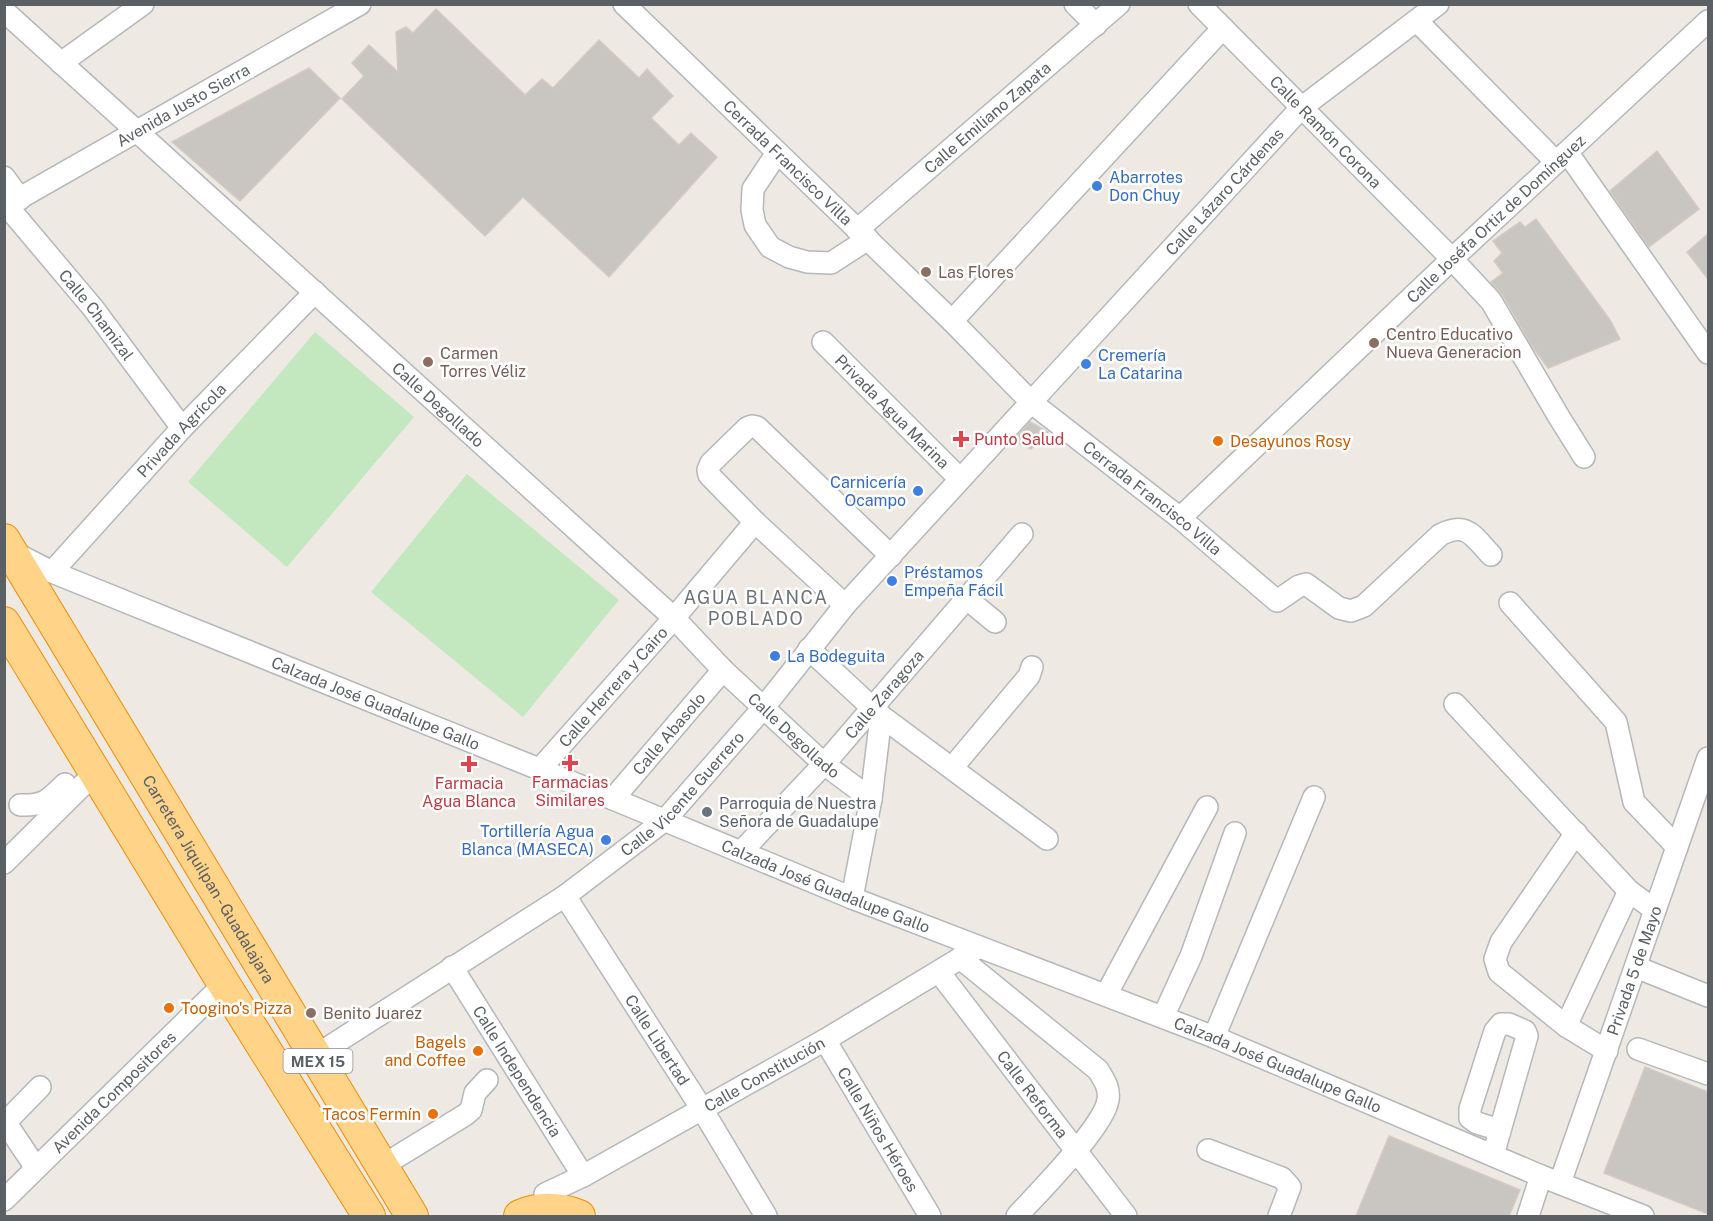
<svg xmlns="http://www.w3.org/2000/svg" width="1713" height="1221" font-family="'Public Sans',sans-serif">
  <rect width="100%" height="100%" fill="#eeeae3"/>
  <!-- green -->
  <path fill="#c3e7bf" d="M315,332L414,417L287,567L188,482Z
    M467,474L619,600L523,717L371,592Z"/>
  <!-- building -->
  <path fill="#c9c5c0" stroke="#d3cbc1" stroke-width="1.5" d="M436,9L525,95L542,79L553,88L599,40L639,78L647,69L673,96L651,118L679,145L691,133L717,157L609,277L523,197L485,236L342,99L364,76L352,63L369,45L398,72L396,32L406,27L413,33Z
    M309,68L340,98L240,201L172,142Z
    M1657,151L1699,209L1649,247L1610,191Z
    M1536,219L1610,320L1620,339L1548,368L1532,346L1502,294L1491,282L1503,273L1494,261L1502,253L1493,241L1520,222L1525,227Z
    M1708,234V279L1687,252Z
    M1030,422L1048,432L1031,449L1013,441Z
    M1645,1067L1708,1092V1214L1604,1173Z
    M1389,1136L1520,1190L1509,1216H1356Z"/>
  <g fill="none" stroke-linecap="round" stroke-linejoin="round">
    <!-- minor casing -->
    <g stroke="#b4b7bb" stroke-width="24">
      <g id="minor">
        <path id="s1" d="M624,4L952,321L1032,403L1180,518L1277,601L1299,586L1306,584L1339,608L1351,611L1364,606L1440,535C1467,521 1473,536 1491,555"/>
        <path d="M1075,4L1096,25"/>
        <path id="s2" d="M1199,4L1452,259L1491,301L1559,417L1584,457"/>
        <path id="s3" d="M4,11L674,618L723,670L824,764L871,799"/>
        <path d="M1417,21L1556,162"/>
        <path d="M61,63L143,4"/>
        <path d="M1567,152L1708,353"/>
        <path d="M777,153L753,189L752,210L755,225L770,247L789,257L807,262L831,263L868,239"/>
        <path d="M4,177L20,199"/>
        <path id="s4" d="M7,206L93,308L182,428"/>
        <path id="s5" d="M4,207L360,4"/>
        <path id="s6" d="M857,230L1119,4"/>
        <path d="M952,321L1223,28"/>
        <path id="s7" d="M823,342L960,479"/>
        <path id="s8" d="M1180,518L1452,259L1708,21"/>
        <path id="s9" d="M13,552L52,572L613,799L852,898L1214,1037L1541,1176L1643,1216"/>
        <path id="s10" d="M52,572L182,428L315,292"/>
        <path d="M966,598L995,622"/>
        <path d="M1510,603L1616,722L1634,802L1677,847"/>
        <path d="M845,605L755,522L709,475L708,470L711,463L747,428L752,426L757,427L891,556"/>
        <path d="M809,649L881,716L1047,839"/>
        <path d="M1455,704L1629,891L1655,910"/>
        <path d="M952,768L1029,676L1032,667"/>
        <path id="s11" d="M540,769L674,618L755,522"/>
        <path id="s12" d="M613,799L723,670"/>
        <path d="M20,805C44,806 49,800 65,784"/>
        <path d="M1576,833L1501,942L1495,959L1499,972L1566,1026L1607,1051"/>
        <path id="s13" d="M741,852L824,764L1022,534"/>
        <path d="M4,863L96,772"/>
        <path id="s14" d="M565,896L702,1109L766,1216"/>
        <path d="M852,898L871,799L881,716"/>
        <path d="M960,958L1098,1070C1104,1080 1110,1088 1108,1100C1104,1127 1037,1194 1017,1216"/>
        <path id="s15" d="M452,967L583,1176"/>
        <path d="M1636,967L1708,996"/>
        <path id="s16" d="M939,972L1126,1216"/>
        <path d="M1106,995L1207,807"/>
        <path d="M1163,1017L1191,956L1235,833"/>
        <path d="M1566,1026L1629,891"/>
        <path d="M1214,1037L1314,797"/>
        <path id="s17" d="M825,1040L930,1216"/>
        <path d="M1638,1049L1708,1074"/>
        <path id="s18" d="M315,1056L565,896L665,820L764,707L845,605L1301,108L1438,4"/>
        <path d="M6,1123L36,1168"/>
        <path d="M4,1124L40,1087"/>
        <path d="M1208,1150L1282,1178L1290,1187L1279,1216"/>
        <path d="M1493,1155L1527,1036L1525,1031L1509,1024H1501L1495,1031L1470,1109V1118L1477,1123L1500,1130"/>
        <path d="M382,1166L465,1115L471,1110L475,1093L487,1080"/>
        <path id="s19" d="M1560,1183L1708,758"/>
        <path id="s20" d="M545,1194L583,1176L825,1040L979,947"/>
        <path id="s21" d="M4,1200L224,984"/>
        <path d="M1528,1216L1541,1176"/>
      </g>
    </g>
    <!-- highway casing -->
    <g stroke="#f18b00" stroke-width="34">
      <g id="highway">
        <path id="s22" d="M4,540L412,1216"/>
        <path d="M4,623L224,984L369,1216"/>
        <path d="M520,1216C540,1207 559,1208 579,1216"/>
      </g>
    </g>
    <!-- minor -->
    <use href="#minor" stroke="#fff" stroke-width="21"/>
    <!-- highway -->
    <use href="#highway" stroke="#ffd489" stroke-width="32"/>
  </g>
  <!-- markers -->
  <g fill="#3f7fe0" stroke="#fff" stroke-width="2">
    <circle cx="1097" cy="186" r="6"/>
    <circle cx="1086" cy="364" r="6"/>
    <circle cx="918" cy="491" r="6"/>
    <circle cx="892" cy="581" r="6"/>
    <circle cx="775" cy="656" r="6"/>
    <circle cx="606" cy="840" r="6"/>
  </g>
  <g fill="#8d6e63" stroke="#fff" stroke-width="2">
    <circle cx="926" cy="272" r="6"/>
    <circle cx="1374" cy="343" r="6"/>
    <circle cx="428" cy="362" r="6"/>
    <circle cx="311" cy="1013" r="6"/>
  </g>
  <g fill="#e0444e" stroke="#fff" stroke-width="2">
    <path d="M958 430h6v6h6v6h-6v6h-6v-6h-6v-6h6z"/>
    <path d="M567 754h6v6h6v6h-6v6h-6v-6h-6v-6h6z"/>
    <path d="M466 755h6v6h6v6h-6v6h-6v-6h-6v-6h6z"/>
  </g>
  <g fill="#e8710a" stroke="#fff" stroke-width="2">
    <circle cx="1218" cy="441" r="6"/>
    <circle cx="169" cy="1008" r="6"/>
    <circle cx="478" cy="1051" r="6"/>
    <circle cx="433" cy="1114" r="6"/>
  </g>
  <circle fill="#6b7280" stroke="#fff" stroke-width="2" cx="707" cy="812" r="6"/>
  <g text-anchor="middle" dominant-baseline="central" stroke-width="5" stroke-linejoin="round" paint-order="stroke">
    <!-- shield labels -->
    <rect fill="#fff" stroke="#8c9092" stroke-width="1.5" x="283.5" y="1049" width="69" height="24" rx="4.5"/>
    <g font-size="15" font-weight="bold" fill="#5b6064">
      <text x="318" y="1061">MEX 15</text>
    </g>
    <!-- street labels -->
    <g font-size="16" fill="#5b6064" stroke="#fff">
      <text stroke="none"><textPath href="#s5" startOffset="206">Avenida Justo Sierra</textPath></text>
      <text stroke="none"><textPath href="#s6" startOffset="172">Calle Emiliano Zapata</textPath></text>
      <text stroke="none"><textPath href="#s2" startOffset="180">Calle Ramón Corona</textPath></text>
      <text stroke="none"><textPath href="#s1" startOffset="228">Cerrada Francisco Villa</textPath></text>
      <text stroke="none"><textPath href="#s18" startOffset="1264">Calle Lázaro Cárdenas</textPath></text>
      <text stroke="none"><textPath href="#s8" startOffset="435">Calle Joséfa Ortiz de Domínguez</textPath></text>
      <text stroke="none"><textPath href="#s4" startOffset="141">Calle Chamizal</textPath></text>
      <text stroke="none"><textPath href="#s3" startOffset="586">Calle Degollado</textPath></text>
      <text stroke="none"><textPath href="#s7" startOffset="98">Privada Agua Marina</textPath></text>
      <text stroke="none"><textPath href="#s10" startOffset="192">Privada Agrícola</textPath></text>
      <text stroke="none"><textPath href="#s1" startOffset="724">Cerrada Francisco Villa</textPath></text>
      <text stroke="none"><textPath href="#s11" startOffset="110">Calle Herrera y Cairo</textPath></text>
      <text stroke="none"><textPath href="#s13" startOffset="213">Calle Zaragoza</textPath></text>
      <text stroke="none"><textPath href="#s9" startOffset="393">Calzada José Guadalupe Gallo</textPath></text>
      <text stroke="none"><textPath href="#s12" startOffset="86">Calle Abasolo</textPath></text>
      <text stroke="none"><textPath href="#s3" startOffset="1072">Calle Degollado</textPath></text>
      <text stroke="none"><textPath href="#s18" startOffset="453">Calle Vicente Guerrero</textPath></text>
      <text stroke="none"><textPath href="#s22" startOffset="396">Carretera Jiquilpan - Guadalajara</textPath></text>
      <text stroke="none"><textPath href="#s9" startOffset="879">Calzada José Guadalupe Gallo</textPath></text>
      <text stroke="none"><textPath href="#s19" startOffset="225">Privada 5 de Mayo</textPath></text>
      <text stroke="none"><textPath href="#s14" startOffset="171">Calle Libertad</textPath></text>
      <text stroke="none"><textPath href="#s9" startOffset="1365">Calzada José Guadalupe Gallo</textPath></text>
      <text stroke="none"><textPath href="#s15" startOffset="123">Calle Independencia</textPath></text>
      <text stroke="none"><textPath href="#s20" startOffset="250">Calle Constitución</textPath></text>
      <text stroke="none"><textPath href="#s21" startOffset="154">Avenida Compositores</textPath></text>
      <text stroke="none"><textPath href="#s16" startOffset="154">Calle Reforma</textPath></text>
      <text stroke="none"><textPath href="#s17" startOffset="104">Calle Niños Héroes</textPath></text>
    </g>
    <!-- shop labels -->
    <g font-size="16" fill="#366cbe" stroke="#fff" text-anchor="start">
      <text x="1109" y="177">Abarrotes<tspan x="1109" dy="18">Don Chuy</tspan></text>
      <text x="1098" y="355">Cremería<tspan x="1098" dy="18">La Catarina</tspan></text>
      <text x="906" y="482" text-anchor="end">Carnicería<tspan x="906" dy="18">Ocampo</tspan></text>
      <text x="904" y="572">Préstamos<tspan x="904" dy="18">Empeña Fácil</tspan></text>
      <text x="787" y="656">La Bodeguita</text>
      <text x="594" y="831" text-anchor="end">Tortillería Agua<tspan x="594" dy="18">Blanca (MASECA)</tspan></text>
    </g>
    <!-- education labels -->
    <g font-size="16" fill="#785e54" stroke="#fff" text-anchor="start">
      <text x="938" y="272">Las Flores</text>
      <text x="1386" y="334">Centro Educativo<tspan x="1386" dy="18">Nueva Generacion</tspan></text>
      <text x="440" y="353">Carmen<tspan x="440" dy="18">Torres Véliz</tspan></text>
      <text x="323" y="1013">Benito Juarez</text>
    </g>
    <!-- health labels -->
    <g font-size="16" fill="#be3a42" stroke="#fff">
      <text x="974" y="439" text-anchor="start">Punto Salud</text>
      <text x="570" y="782">Farmacias<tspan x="570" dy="18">Similares</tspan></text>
      <text x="469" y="783">Farmacia<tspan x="469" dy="18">Agua Blanca</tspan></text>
    </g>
    <!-- food labels -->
    <g font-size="16" fill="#c56008" stroke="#fff" text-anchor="start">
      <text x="1230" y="441">Desayunos Rosy</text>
      <text x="181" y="1008">Toogino's Pizza</text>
      <text x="466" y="1042" text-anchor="end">Bagels<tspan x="466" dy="18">and Coffee</tspan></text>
      <text x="421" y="1114" text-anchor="end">Tacos Fermín</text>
    </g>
    <!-- worship labels -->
    <g font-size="16" fill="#5b616d" stroke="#fff" text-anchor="start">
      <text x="719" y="803">Parroquia de Nuestra<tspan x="719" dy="18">Señora de Guadalupe</tspan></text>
    </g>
    <!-- neighbourhood labels -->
    <g font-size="18" letter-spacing="1.5" fill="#6c7276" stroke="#fff">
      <text x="756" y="597">AGUA BLANCA<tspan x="756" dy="21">POBLADO</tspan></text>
    </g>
  </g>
  <!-- border -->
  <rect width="1713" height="1221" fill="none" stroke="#5b6064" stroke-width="12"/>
</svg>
